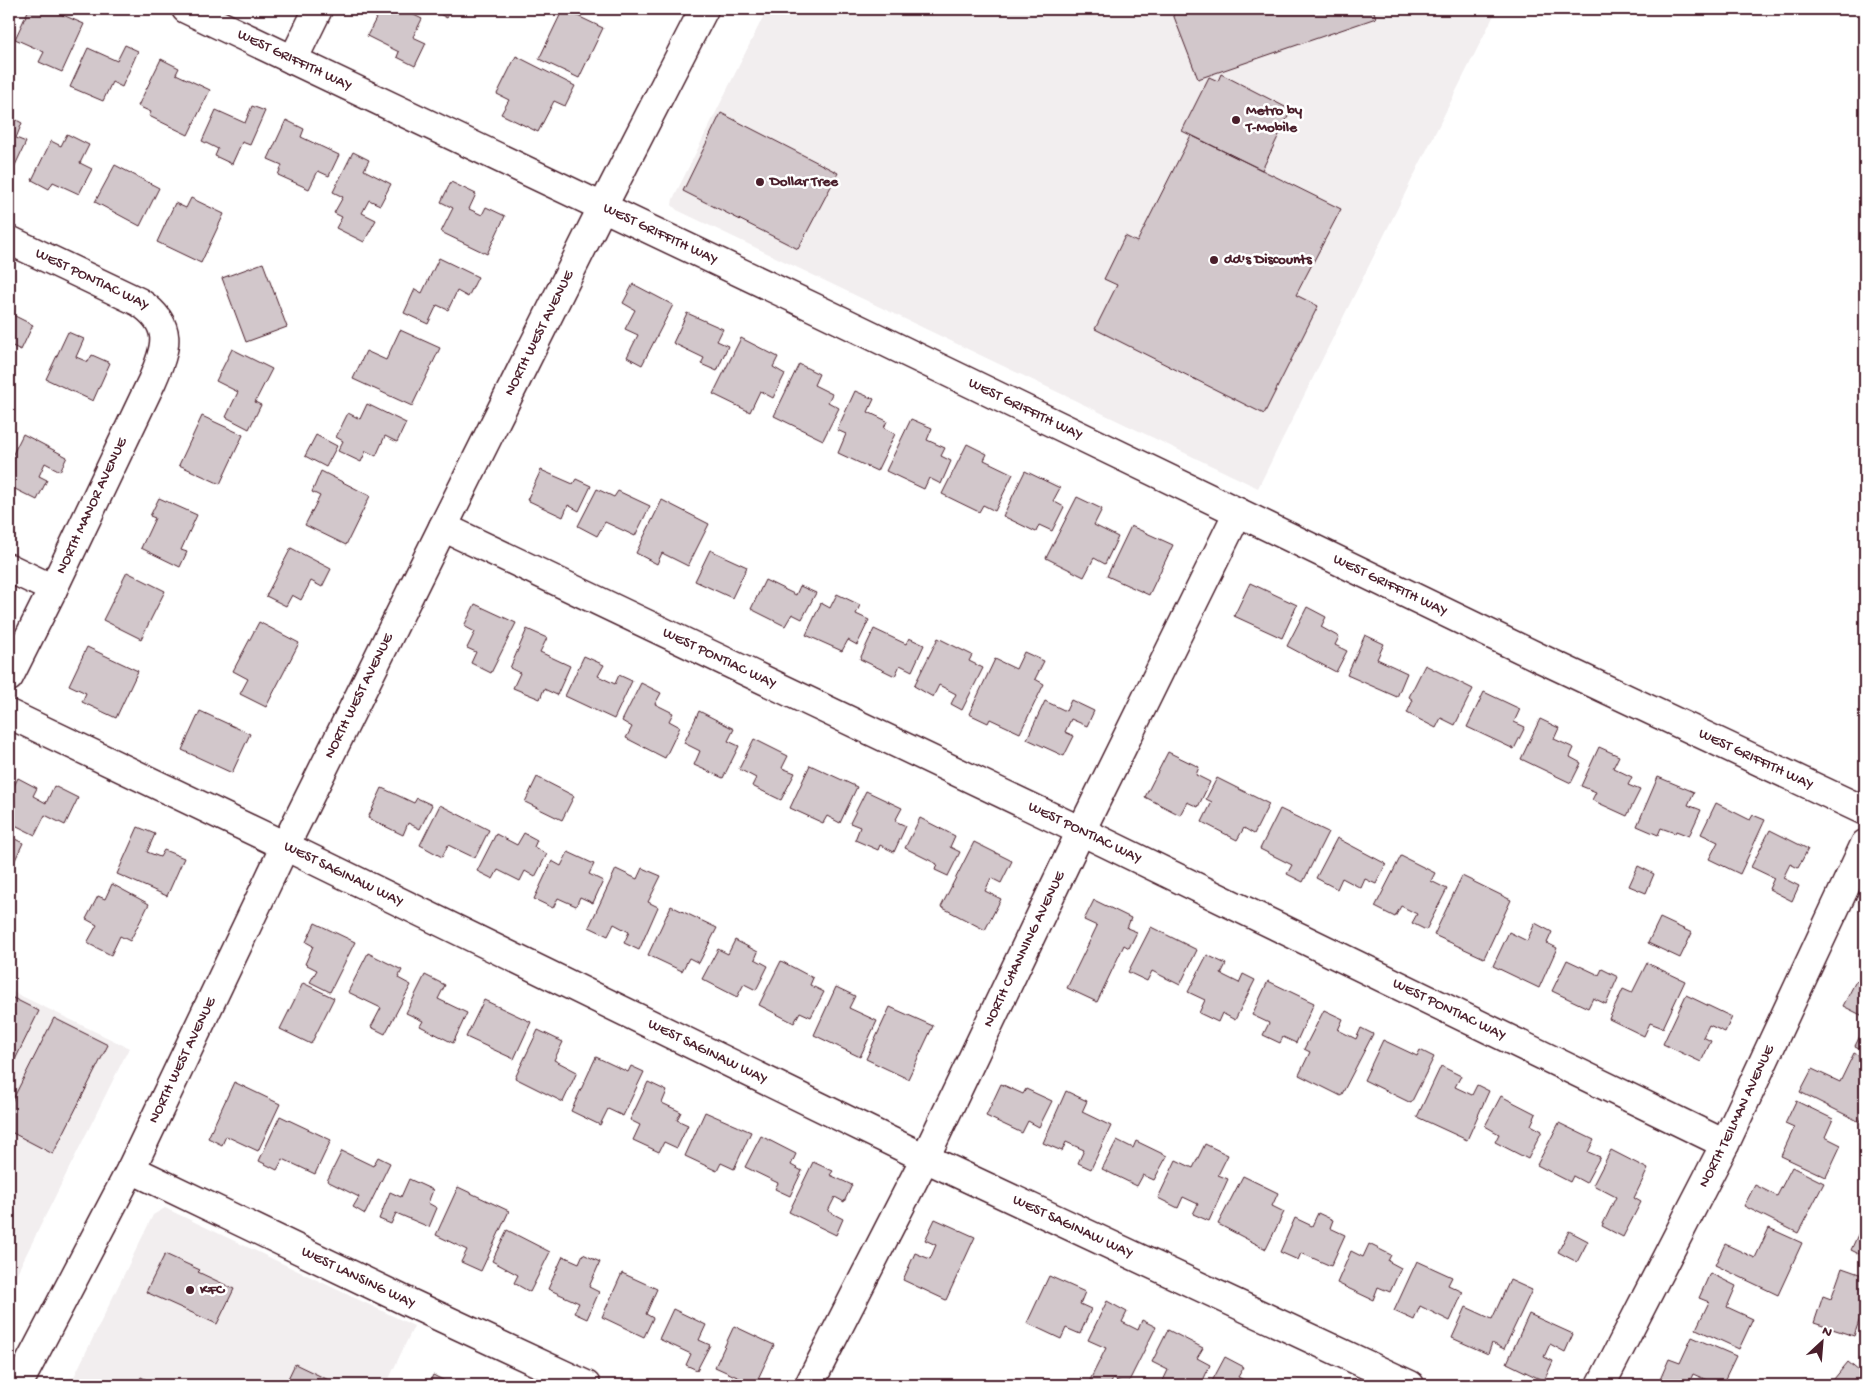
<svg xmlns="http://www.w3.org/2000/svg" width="1874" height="1394" font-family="'Gochi Hand',sans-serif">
  <rect width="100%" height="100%" fill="#fff"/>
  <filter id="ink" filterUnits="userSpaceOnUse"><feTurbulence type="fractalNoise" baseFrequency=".02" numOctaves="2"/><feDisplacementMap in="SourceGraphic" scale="10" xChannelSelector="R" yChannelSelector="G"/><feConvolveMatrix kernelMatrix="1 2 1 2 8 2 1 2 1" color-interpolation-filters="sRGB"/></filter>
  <g filter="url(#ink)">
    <!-- built -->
    <path fill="#f2eeef" d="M767,9H1497L1258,488L677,210L672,205L673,199Z
      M9,990L129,1048L9,1289Z
      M165,1208L414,1326L386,1385H70L153,1215Z"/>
    <!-- building -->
    <path fill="#d2c7cb" stroke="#4a1f2b" d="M29,9H49L84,24L62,72L39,62L44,52L15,39Z
      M381,9H402L422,19L413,37L426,43L415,66L397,57L399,52L367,36Z
      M430,9H452L447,18Z
      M563,9L603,28L579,78L539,59Z
      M1171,9H1373L1376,18L1198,79Z
      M125,45L138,51L122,87L112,82L103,101L70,87L88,48L117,61Z
      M516,56L575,86L565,106L554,101L538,132L501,114L509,100L497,94Z
      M161,59L179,68L176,74L210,90L188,135L149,116L151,112L138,106Z
      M1221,74L1291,110L1262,170L1182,131L1209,77L1218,81Z
      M252,106L265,111L250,145L242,142L232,164L215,156L218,149L202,141L216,110L245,123Z
      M721,113L838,173L798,249L683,191Z
      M9,116L22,123L16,138L26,142L11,174L9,173Z
      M286,120L304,129L301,137L339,155L329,176L318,171L309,189L278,175L282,165L268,159Z
      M67,134L89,145L80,163L92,169L79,194L53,182L49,189L32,180L51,141L61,146Z
      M1191,135L1341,209L1296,295L1318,306L1264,414L1095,329L1117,285L1104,279L1125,236L1137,242Z
      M353,152L369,160L364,170L391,184L380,205L369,200L362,213L376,220L364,242L336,228L342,217L334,213L343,197L333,192Z
      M115,165L159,188L140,226L95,202Z
      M451,182L476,194L469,209L482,215L486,207L505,216L487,254L441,232L453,208L441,202Z
      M191,198L224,214L201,263L157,242L175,203L186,208Z
      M439,258L478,277L468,297L457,291L448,310L437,305L428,324L404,313L415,289L422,293Z
      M263,263L287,327L246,342L222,278Z
      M633,284L673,305L642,365L627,357L638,335L625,329L635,310L623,303Z
      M9,313L33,325L21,350L10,345L9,348Z
      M687,313L723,329L717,341L728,346L717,371L701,364L704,358L673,343Z
      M400,330L440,348L412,406L353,379L366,351L386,360Z
      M68,332L84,339L76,357L88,362L92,355L110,363L93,401L46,379Z
      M741,338L778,357L773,367L785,374L773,398L760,391L750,412L713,394Z
      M232,349L272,369L255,402L261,405L249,429L226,417L238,392L216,381Z
      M799,364L819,374L814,385L832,394L828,402L839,408L823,440L774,416Z
      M855,391L874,399L868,412L887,421L884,428L895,434L877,471L838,453L846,434L837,430Z
      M367,404L406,423L397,442L385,436L376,456L366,451L361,462L338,451L343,441L336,437L348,413L360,419Z
      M202,416L243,435L220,484L179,465Z
      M911,419L932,428L927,440L945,448L941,456L951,461L941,484L929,478L924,489L886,471Z
      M23,434L67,457L60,471L45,463L39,476L47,480L37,500L9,486V462Z
      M316,435L337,446L326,467L305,456Z
      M967,444L987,454L984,460L1013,474L995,511L983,505L979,512L942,494Z
      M541,470L573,484L576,479L591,486L579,511L568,505L563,517L527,500Z
      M321,471L370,496L346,545L305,525L320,496L312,492Z
      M1025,471L1060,488L1053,501L1064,507L1052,531L1039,525L1036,532L1003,516Z
      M597,489L614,497L618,491L650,506L635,536L605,522L597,536L578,526Z
      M1077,497L1102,509L1094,525L1118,537L1105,564L1094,558L1084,577L1046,558Z
      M159,498L197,515L181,550L187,552L180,567L141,548L155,518L150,516Z
      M662,500L709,524L688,566L662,553L657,564L636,553Z
      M1131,526L1173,545L1149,595L1107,576Z
      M291,548L331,569L322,587L311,581L301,600L292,595L286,606L266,596Z
      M710,550L747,567L732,598L695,581Z
      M127,572L165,591L141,639L103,620Z
      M765,580L796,595L800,586L816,593L802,619L792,614L785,626L751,609Z
      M1250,583L1297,605L1282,638L1234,616Z
      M837,594L860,605L856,614L869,620L857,645L848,640L842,651L806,635L821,603L830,608Z
      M475,604L516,623L491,673L471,663L476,652L467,648L475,632L464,626Z
      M1307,607L1326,617L1321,627L1339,637L1335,645L1347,651L1336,672L1287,646Z
      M259,622L299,643L266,707L240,694L248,679L233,671Z
      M527,629L547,638L540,652L570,666L557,695L544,689L540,699L513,688L520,673L510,668Z
      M874,629L906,644L909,638L924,645L912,671L900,665L895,676L860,659Z
      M1365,635L1384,644L1377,659L1407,673L1397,697L1347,675Z
      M938,638L972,655L969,661L983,668L962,710L951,704L956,694L939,685L933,697L914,686Z
      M87,647L138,671L116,718L82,702L86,693L69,685Z
      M1024,652L1044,661L1035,679L1044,684L1020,733L990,719L988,723L969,714L995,659L1016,669Z
      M584,656L604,665L598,676L615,684L619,675L632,681L614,719L565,696Z
      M1425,665L1473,689L1455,725L1441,718L1436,728L1407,713L1413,700L1409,697Z
      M641,683L661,693L655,704L673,713L669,721L680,727L665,758L626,738L632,727L622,721Z
      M1484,692L1520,709L1514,722L1525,727L1514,749L1467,727Z
      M1071,700L1094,711L1087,726L1071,719L1065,732L1074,736L1064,756L1027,739L1045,701L1066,711Z
      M200,711L250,734L232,773L182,750Z
      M699,711L734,729L728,741L739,746L723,778L694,765L700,751L684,743Z
      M1540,719L1559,728L1554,739L1574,748L1570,757L1581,763L1571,783L1521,759Z
      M754,739L788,756L782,768L795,773L781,800L752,786L756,778L739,769Z
      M1599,747L1619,756L1613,768L1632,777L1628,785L1640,790L1627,816L1592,800L1596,792L1581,786Z
      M1168,752L1199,767L1196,775L1210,782L1198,807L1187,802L1180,815L1145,797Z
      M810,765L857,787L840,823L827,816L823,823L790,808Z
      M537,777L574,796L562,820L525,802Z
      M1658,777L1694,792L1688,805L1701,810L1689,836L1676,831L1675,833L1661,828L1658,835L1637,826Z
      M18,778L37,788L33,796L46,803L54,786L78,798L65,825L45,815L35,835L9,822V796Z
      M1217,778L1269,804L1254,834L1244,828L1237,840L1202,822L1212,802L1206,799Z
      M382,788L414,803L417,798L432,805L420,829L408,823L403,835L368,818Z
      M866,791L902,808L895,821L906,826L894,852L880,845L878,850L855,840L860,827L850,823Z
      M1716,803L1750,820L1753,815L1765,820L1740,874L1709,859L1718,842L1701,834Z
      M440,805L489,830L475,858L448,845L442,857L420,845Z
      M1280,809L1328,832L1303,882L1287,874L1292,865L1260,849Z
      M920,818L955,836L950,847L960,852L948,876L935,870L937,864L905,848Z
      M138,827L155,834L147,852L160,857L164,850L184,858L167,896L117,874Z
      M1770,830L1808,849L1798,868L1790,864L1783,878L1799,886L1792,901L1769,889L1774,878L1751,867Z
      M524,833L537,840L534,847L547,854L535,877L525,871L520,881L498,870L493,879L477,871L496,834L517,845Z
      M9,836L23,843L9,873Z
      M1337,838L1386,864L1376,884L1365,879L1361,888L1342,878L1337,889L1316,878Z
      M974,842L1012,861L1001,883L991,878L985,891L1001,899L985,930L941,907Z
      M568,852L594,864L589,874L603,881L593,903L580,897L576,906L558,898L553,908L534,899L552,861L561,866Z
      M1401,856L1435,873L1431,881L1447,889L1426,930L1412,923L1417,914L1401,906L1395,917L1375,907Z
      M1638,866L1654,874L1646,893L1629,886Z
      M642,868L661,876L648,902L658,907L639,950L624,943L629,932L614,924L608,936L589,927L616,869L637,879Z
      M1462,876L1511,900L1484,958L1434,935Z
      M112,884L149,904L130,941L120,936L111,955L87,943L97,925L86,919L98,896L105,899Z
      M1094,900L1131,918L1127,928L1137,932L1129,948L1124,945L1097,1002L1067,988L1097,926L1084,920Z
      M671,906L717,928L699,963L689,958L682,971L648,955Z
      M1660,918L1692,933L1680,958L1648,943Z
      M315,923L355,942L330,992L310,982L317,970L305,964L313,946L306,942Z
      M1535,923L1552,932L1547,943L1557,948L1539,988L1493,966L1509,932L1527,941Z
      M1151,927L1197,950L1180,985L1152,971L1147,981L1128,972Z
      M735,940L758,952L755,959L768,966L756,990L744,984L737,997L702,979L718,949L728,954Z
      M368,953L402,970L398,978L411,985L385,1034L371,1027L381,1008L348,992Z
      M1207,955L1226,964L1221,974L1239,983L1243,974L1255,980L1235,1020L1222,1013L1218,1022L1199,1013L1205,1000L1188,992Z
      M1567,960L1599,975L1602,969L1618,977L1606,1004L1593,998L1588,1008L1552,991Z
      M781,961L813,978L810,985L824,992L811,1017L800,1012L794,1023L759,1005Z
      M1647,963L1685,981L1663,1028L1650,1023L1644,1036L1609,1019L1623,989L1632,993Z
      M425,975L445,985L438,999L467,1013L453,1043L420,1026L423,1021L406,1013Z
      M1268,981L1314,1003L1296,1043L1283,1037L1280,1043L1263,1035L1269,1023L1252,1015Z
      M1856,981L1865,986V1017L1843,1006Z
      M303,983L334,998L311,1044L280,1029Z
      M836,987L855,996L849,1008L877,1021L860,1057L814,1035Z
      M1686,995L1732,1017L1725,1032L1709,1025L1703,1037L1711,1041L1701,1062L1663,1044Z
      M9,996L39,1011L9,1072Z
      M484,1000L531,1022L514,1059L466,1037Z
      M890,1007L933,1026L908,1079L866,1059Z
      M1324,1010L1343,1019L1338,1030L1356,1039L1361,1028L1373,1034L1341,1096L1299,1075L1310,1052L1304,1049Z
      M54,1018L108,1045L53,1154L9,1131V1107Z
      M1865,1026V1051L1855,1046Z
      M538,1030L563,1042L554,1060L577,1072L563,1102L515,1078Z
      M1383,1040L1417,1056L1420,1050L1434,1057L1411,1103L1364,1080Z
      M1854,1053L1865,1059V1111L1860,1122L1800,1092L1812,1069L1840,1082Z
      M596,1057L628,1072L631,1066L644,1072L623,1116L608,1109L600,1125L571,1111Z
      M1441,1066L1461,1076L1455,1087L1472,1095L1477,1085L1489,1091L1467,1140L1417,1117Z
      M234,1082L280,1104L258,1151L226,1136L222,1145L208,1138Z
      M648,1082L667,1091L662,1103L681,1112L677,1120L688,1125L677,1148L664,1142L659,1152L633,1140L640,1125L630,1120Z
      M1001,1084L1023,1094L1026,1089L1052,1101L1039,1127L1028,1121L1022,1133L986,1116Z
      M1066,1091L1087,1101L1082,1112L1111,1126L1091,1169L1078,1163L1084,1150L1066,1142L1062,1151L1043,1143Z
      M1501,1096L1536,1114L1531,1125L1542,1131L1528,1159L1495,1142L1499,1134L1485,1126Z
      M1796,1101L1833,1119L1825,1137L1841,1145L1826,1177L1781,1156L1794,1128L1785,1124Z
      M705,1112L751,1132L734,1169L721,1163L717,1171L685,1156Z
      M280,1116L331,1140L315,1174L283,1159L277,1170L259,1161Z
      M1559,1123L1594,1140L1588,1152L1600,1157L1586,1183L1573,1176L1570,1182L1537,1165Z
      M761,1136L796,1154L791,1165L802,1171L790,1196L775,1189L778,1183L745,1167Z
      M1117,1140L1133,1148L1136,1141L1167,1156L1154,1180L1143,1175L1137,1186L1102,1169Z
      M1205,1144L1228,1155L1218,1175L1228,1179L1209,1221L1193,1214L1198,1204L1183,1197L1178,1208L1158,1198L1176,1160L1193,1168Z
      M1611,1150L1648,1169L1634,1198L1641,1202L1623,1237L1602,1226L1616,1197L1593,1185Z
      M342,1151L373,1166L378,1157L390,1163L365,1214L353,1207L359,1197L327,1181Z
      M813,1162L833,1171L830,1175L852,1185L844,1202L835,1197L828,1211L843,1219L836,1235L789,1212Z
      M1792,1167L1824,1183L1798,1233L1744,1206L1755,1185L1777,1196Z
      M1243,1176L1278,1193L1272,1206L1284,1212L1266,1249L1218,1224Z
      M409,1179L433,1190L428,1203L437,1208L429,1227L396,1213L391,1224L379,1219L390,1192L401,1197Z
      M458,1187L509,1211L481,1271L461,1262L467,1250L436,1235Z
      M1318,1213L1333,1220L1330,1228L1345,1235L1331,1266L1301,1253L1298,1260L1280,1252L1295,1218L1312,1226Z
      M935,1219L975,1237L946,1300L903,1280L915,1253L930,1259L936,1245L925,1240Z
      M1865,1219V1257L1851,1250Z
      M1769,1228L1802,1243L1778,1295L1715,1265L1725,1244L1755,1258Z
      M507,1230L550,1252L530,1292L514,1283L518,1275L492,1261Z
      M1569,1231L1588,1241L1577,1262L1558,1252Z
      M1369,1244L1391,1255L1388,1261L1401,1268L1390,1292L1378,1287L1373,1300L1337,1283L1351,1251L1363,1257Z
      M165,1254L200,1270L198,1272L234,1289L217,1324L146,1292Z
      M583,1254L600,1262L589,1287L599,1292L587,1319L574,1313L579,1303L548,1289L563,1256L579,1263Z
      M1417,1261L1452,1277L1448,1285L1463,1292L1450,1321L1420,1306L1414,1320L1394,1311Z
      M1842,1268L1865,1276V1303L1854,1336L1814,1323L1823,1296L1831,1299Z
      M622,1273L657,1289L646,1314L653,1318L644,1337L602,1317Z
      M1710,1273L1736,1286L1727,1307L1753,1319L1739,1349L1696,1329L1709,1302L1699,1298Z
      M1049,1276L1085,1292L1080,1304L1091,1309L1080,1334L1066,1328L1061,1339L1027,1323Z
      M1510,1280L1532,1290L1504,1349L1492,1343L1488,1354L1452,1338L1466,1307L1492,1319Z
      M1107,1301L1127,1312L1122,1322L1138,1330L1142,1320L1156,1327L1127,1385L1113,1379L1110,1385L1088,1384L1106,1348L1088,1340Z
      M673,1309L706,1325L699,1340L710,1345L697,1370L686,1365L691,1354L659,1339Z
      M1529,1314L1573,1334L1565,1352L1550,1344L1544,1357L1553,1361L1544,1381L1507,1363Z
      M734,1326L774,1345L755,1385L715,1367Z
      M1168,1330L1203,1348L1197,1358L1210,1365L1201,1385H1191L1181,1380L1179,1385H1161L1168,1370L1152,1362Z
      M1692,1337L1736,1356L1722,1385H1718L1693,1374L1688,1385H1662L1658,1384L1669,1359L1680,1363Z
      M1225,1357L1244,1367L1238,1377L1254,1385H1210Z
      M1848,1362L1865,1376V1385H1829Z
      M295,1364L339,1385H285Z
      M433,1375L445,1381L443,1385H428Z
      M141,1377L157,1385H136Z"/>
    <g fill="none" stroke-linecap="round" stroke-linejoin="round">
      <!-- minor casing -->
      <g stroke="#4a1f2b" stroke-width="31">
        <g id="minor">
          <path id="s1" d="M186,9L815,308L1542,659L1865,811"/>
          <path d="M293,60L318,9"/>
          <path id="s2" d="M9,240L139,302C174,325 167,347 152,381L53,589L9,677"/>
          <path id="s3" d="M443,527L1081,831L1725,1144"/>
          <path d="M9,568L53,589"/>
          <path id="s4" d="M9,714L285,846L925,1158L1410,1385"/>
          <path id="s5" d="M131,1169L408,1302L586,1385"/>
          <path id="s6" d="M809,1385L925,1158L1081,831L1238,512"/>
          <path id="s7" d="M1601,1385L1725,1144L1865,844"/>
        </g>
      </g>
      <!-- secondary casing -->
      <g stroke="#4a1f2b" stroke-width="31">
        <g id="secondary">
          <path id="s8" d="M18,1385L131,1169L285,846L443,527L602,208L704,9"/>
        </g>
      </g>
      <!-- minor -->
      <use href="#minor" stroke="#fff" stroke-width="28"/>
      <!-- secondary -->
      <use href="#secondary" stroke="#fff" stroke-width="28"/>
    </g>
  </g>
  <!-- markers -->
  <g fill="#4a1f2b" stroke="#fff" stroke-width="2">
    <circle cx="1236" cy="120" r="5"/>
    <circle cx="760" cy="182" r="5"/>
    <circle cx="1214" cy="260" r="5"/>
    <circle cx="190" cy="1290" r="5"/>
  </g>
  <g text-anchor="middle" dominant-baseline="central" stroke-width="5" stroke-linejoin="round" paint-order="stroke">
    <!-- street labels -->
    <g font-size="15" fill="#4a1f2b" stroke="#fff">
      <text stroke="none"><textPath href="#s1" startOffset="120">WEST GRIFFITH WAY</textPath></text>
      <text stroke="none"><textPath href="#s1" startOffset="525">WEST GRIFFITH WAY</textPath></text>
      <text stroke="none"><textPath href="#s2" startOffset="92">WEST PONTIAC WAY</textPath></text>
      <text stroke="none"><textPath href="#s8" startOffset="1174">NORTH WEST AVENUE</textPath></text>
      <text stroke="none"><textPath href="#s1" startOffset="930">WEST GRIFFITH WAY</textPath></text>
      <text transform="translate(92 506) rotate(-65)">NORTH MANOR AVENUE</text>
      <text stroke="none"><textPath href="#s1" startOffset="1335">WEST GRIFFITH WAY</textPath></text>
      <text stroke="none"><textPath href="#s3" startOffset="306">WEST PONTIAC WAY</textPath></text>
      <text stroke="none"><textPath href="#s8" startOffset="769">NORTH WEST AVENUE</textPath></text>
      <text stroke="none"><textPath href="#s1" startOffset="1740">WEST GRIFFITH WAY</textPath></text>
      <text stroke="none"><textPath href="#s3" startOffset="711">WEST PONTIAC WAY</textPath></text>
      <text stroke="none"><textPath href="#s4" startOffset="371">WEST SAGINAW WAY</textPath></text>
      <text stroke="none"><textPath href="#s6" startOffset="486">NORTH CHANNING AVENUE</textPath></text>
      <text stroke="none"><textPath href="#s3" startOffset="1116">WEST PONTIAC WAY</textPath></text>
      <text stroke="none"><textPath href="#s4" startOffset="776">WEST SAGINAW WAY</textPath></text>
      <text stroke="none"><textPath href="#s8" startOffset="364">NORTH WEST AVENUE</textPath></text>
      <text stroke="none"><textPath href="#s7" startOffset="301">NORTH TEILMAN AVENUE</textPath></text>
      <text stroke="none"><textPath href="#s4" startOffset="1181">WEST SAGINAW WAY</textPath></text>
      <text stroke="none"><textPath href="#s5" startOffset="252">WEST LANSING WAY</textPath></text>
    </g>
    <!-- poi labels -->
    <g font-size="15" font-weight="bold" fill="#4a1f2b" stroke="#fff" text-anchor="start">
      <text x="1246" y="111">Metro by<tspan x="1246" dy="17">T-Mobile</tspan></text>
      <text x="770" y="182">Dollar Tree</text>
      <text x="1224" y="260">dd's Discounts</text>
      <text x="200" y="1290">KFC</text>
    </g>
  </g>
  <!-- margin -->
  <rect width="1874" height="1394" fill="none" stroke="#fff" stroke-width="30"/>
  <rect x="15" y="15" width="1844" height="1364" fill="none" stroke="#4a1f2b" stroke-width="2" filter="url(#ink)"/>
  <!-- north arrow -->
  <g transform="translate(1822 1342) rotate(26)" stroke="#ffffff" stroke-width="4" paint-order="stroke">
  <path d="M0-4L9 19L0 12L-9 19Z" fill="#4a1f2b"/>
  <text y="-8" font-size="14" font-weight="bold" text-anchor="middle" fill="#4a1f2b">N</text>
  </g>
</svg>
